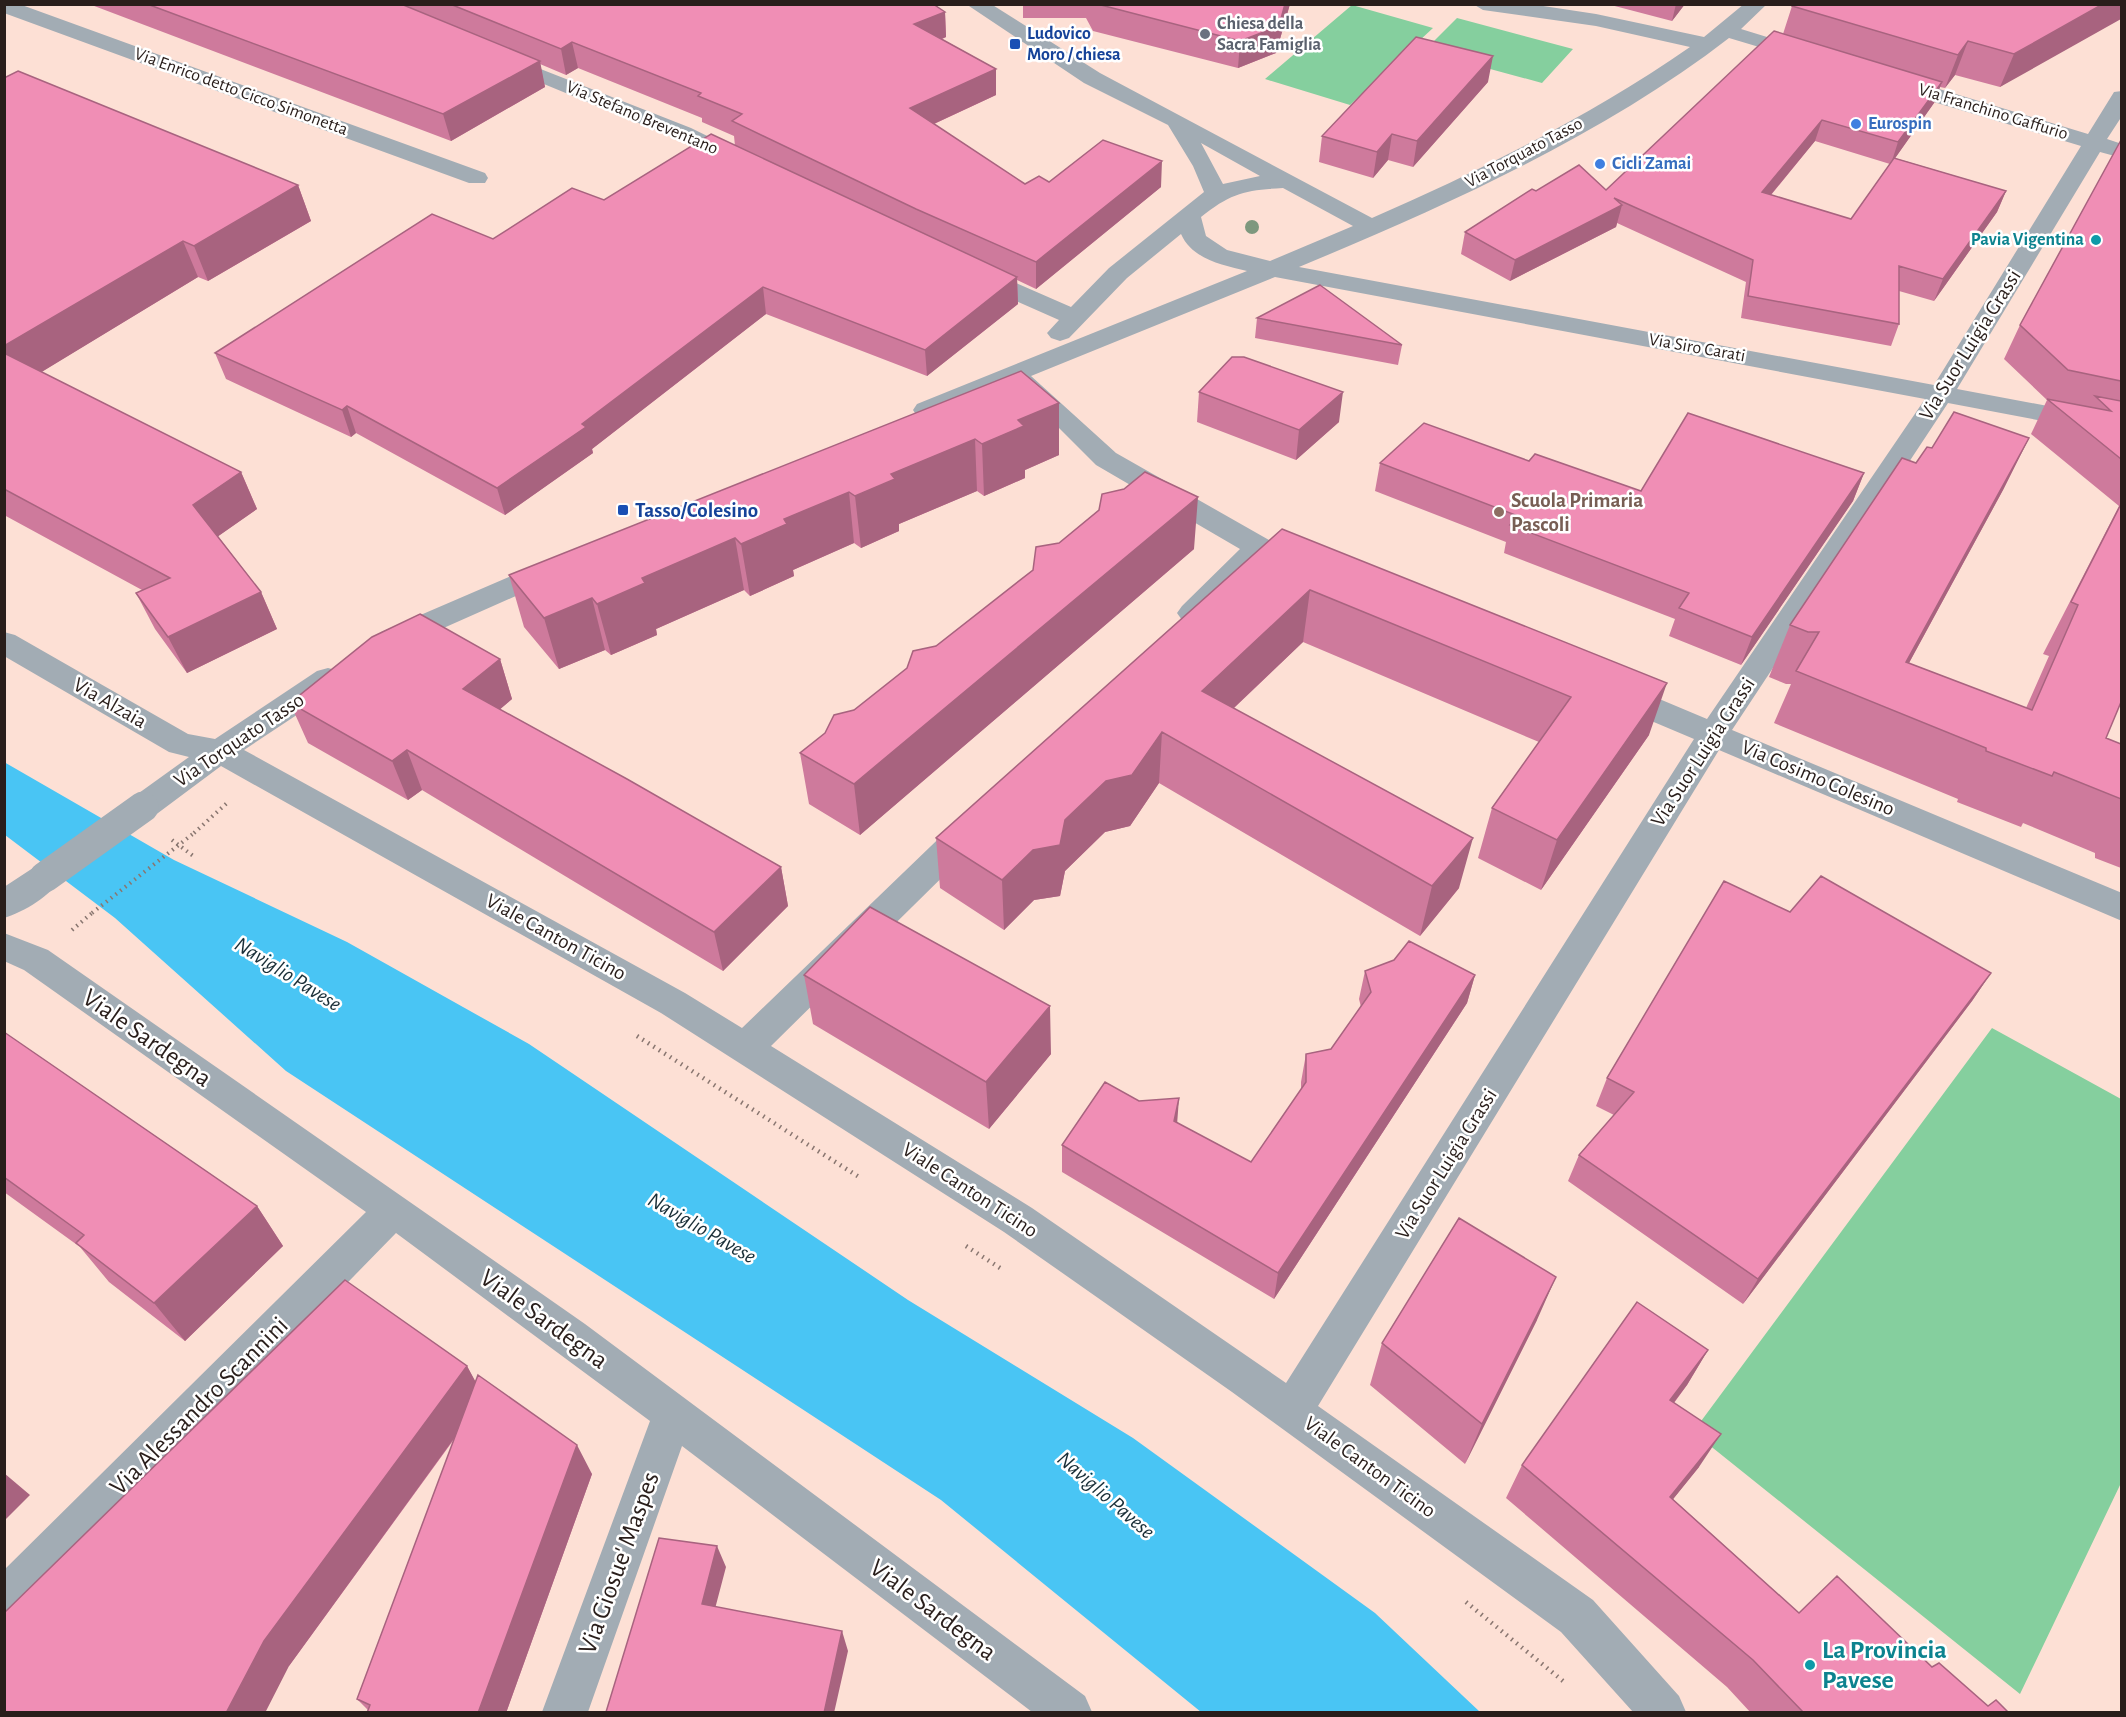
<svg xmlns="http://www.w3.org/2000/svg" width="2126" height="1717" font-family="'Alegreya Sans',sans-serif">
  <rect width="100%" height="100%" fill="#fde0d5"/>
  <!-- green -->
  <path fill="#85cf9e" d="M1352,5L1433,28L1350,105L1265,79Z
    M1457,18L1573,49L1542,83L1424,51Z
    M1992,1028L2121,1099V1483L2020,1694L1693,1432Z"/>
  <!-- water -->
  <path fill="#49c5f4" d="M4,762L174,860L347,942L529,1044L908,1300L1133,1438L1375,1613L1480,1712H1201L941,1500L286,1071L115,918L5,835Z"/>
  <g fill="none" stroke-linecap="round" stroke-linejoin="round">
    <!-- path-far1 -->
    <path stroke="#897670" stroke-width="4" stroke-dasharray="1.5 4.5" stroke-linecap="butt" d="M194,833L227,803
      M172,840L196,858
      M72,930L92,913"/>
    <!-- path -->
    <path stroke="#897670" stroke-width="4.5" stroke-dasharray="1.5 5" stroke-linecap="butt" d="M637,1036L859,1177
      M966,1246L1000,1268
      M1466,1602L1563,1681"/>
    <!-- minor -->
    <path fill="#a2acb4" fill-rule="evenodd" d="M4,4H19L485,173L488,178L485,183H469L4,13Z
      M966,4H991L1100,73L1372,218C1482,170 1592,115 1690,47L1596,26L1483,10L1473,4H1530L1596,14L1704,37L1744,4H1767L1741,29L1813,51L1816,55L1813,59H1799L1729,38C1604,135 1443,207 1299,267L1934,385L2081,146L1887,88L1884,83L1887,78H1903L2088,134L2114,92L2122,91V116L2107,139L2122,144V158L2100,152L1957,389L2122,420V436L1948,403L1732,730L2122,893V921L1719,750L1318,1406L1593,1600L1679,1696L1686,1712H1633L1561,1632L1232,1392L1004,1232L661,1013L221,766L154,816L143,819L132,816L127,807L132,798L189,757L169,752L4,656V632L15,635L188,734L215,739L317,671L328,668L339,671L343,679L339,687L244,750L685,993L742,1028L958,820L970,817L982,820L986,829L982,838L771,1046L1032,1208L1286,1383L1694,739L1604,701L1600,693L1604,685L1615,682L1626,685L1707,719L1925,399L1275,277L1031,376L1116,453L1269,540L1314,558L1318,565L1314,572L1304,575L1263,559L1202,620L1192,623L1182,620L1177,613L1182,606L1240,549L1096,465L1014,383L935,416L926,418L917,416L913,410L917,404L1247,271C1222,265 1192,259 1181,234L1127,278L1069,338L1060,341L1051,338L1047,333L1059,320L966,279L963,274L966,269L975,267L984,269L1071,307L1109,268L1204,192L1193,166L1168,125L1084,83ZM1201,143L1260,176L1223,184ZM1283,188L1353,226L1270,261L1227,250L1206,236L1201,217C1231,193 1245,190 1283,188Z
      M500,53L691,128L748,156L751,161L748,166H732L675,138L493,63L489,59L493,55Z
      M553,558L563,561L567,568L563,575L403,646L392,649L381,646L377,639L381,632Z
      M45,864L57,868L62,877C52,895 24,912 4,918V887L33,868Z
      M4,933L48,950L585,1324L1085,1696L1092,1712H1032L682,1446L588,1712H542L650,1421L396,1233L20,1618L4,1624V1570L366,1212L24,970L4,961Z"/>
    <!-- path-bridge -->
    <path stroke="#897670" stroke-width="4" stroke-dasharray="1.5 4.5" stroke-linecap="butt" d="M92,913L194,833"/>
    <!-- minor-bridge -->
    <path stroke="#a2acb4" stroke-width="31" d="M45,877L143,807"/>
  </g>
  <!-- trees -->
  <circle fill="#7e987e" cx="1252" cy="227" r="7"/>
  <!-- wall -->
  <path fill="#ce7a9c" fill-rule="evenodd" d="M89,4H933L945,12L946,37L942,39L996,69V95L934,124L1025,184L1049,182L1161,187L1036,289L1017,280L1018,304L927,376L766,314L592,449L593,453L505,515L356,433L351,437L226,379L215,353L493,239L604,200L735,146L734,136L702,122V118L578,68L566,75L540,64L545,87L451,141Z
    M1023,4H1290L1276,53L1238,68L1093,31L1086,18H1023Z
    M1607,4H1685L1672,21Z
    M2121,4L2000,87L1955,75L1945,88L1940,87L1934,103L1895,158L2006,191L1997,212L1934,301L1899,291V324L1891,346L1741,318L1746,282L1617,223L1616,227L1510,281L1461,254L1465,232L1536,191L1606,190L1783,34L1792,6ZM1815,141L1890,164L1851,219L1771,195Z
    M4,78L298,185L311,221L208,281L198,277L41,372L241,472L257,509L218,536L261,592L277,629L187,673L155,629L136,593L142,590L4,515Z
    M1488,82L1413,167L1388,160L1373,178L1319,162L1322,136Z
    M2121,140V702L2106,738L2121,744V868L2095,858V853L2023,823L2021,827L1957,802L1958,799L1774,723L1791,684H1786L1769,677L1790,625L1916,463L1932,448L2029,438L2003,490L1909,663L2026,708L2049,656L2043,654L2119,506L2031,434L2047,400L2004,359L2020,325Z
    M1257,318L1402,345L1398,365L1255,338Z
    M1199,392L1339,422L1296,460L1197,422Z
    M1059,403V455L1025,470V478L984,496L977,491L899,524V531L861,548L854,543L793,570L794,576L750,596L744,590L656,629L657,635L611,655L605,650L559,669L524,627L509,575Z
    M1529,461L1641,491L1864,473L1853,501L1741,665L1669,636L1675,619L1504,553L1506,542L1375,491L1380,463Z
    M1124,489L1194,549L860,835L809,804L800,753L936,646L1033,570L1059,543Z
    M1282,529L1649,735L1541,890L1478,858L1492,808L1539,742L1303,642L1234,708L1459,888L1420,936L1159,783L1130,826L1105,832L1065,871L1060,896L1034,900L1004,930L940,888L936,838Z
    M500,659L512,699L500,709L781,867L788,906L723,971L422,790L408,800L308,743L290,703Z
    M1790,912L1991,973L1972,1001L1743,1304L1568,1181L1579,1155L1614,1115L1596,1106L1607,1078Z
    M1365,971L1475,975L1467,1003L1274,1299L1062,1172V1145L1177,1123L1251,1162L1301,1090V1082L1306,1054L1331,1049L1361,1007L1359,999Z
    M804,975L1051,1054L989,1129L813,1024Z
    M4,1032L257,1206L283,1246L185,1341L109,1282L80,1247L4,1192Z
    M1537,1320L1465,1464L1370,1385L1382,1343Z
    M1708,1350L1687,1385L1674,1403L1699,1467L1673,1499L1799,1613L1932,1667L1988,1706L2009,1713H1751L1727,1687L1506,1498L1522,1465Z
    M467,1366L475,1382L592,1474L506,1713H367L368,1710L357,1699L455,1438L289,1666L4,1713Z"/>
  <!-- shaded-wall -->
  <path fill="#a8637f" d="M1285,4H1290L1276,53L1238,68L1240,41Z
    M1676,4H1685L1672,21Z
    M2103,4H2121V19L2000,87L2014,54Z
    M945,12L946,37L915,50L914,24Z
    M1968,41L1955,75L1945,88L1958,55Z
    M572,42L578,68L566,75L561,49Z
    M1493,56L1488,82L1413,167L1417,141Z
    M540,61L545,87L451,141L443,114Z
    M996,69V95L912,134L910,108Z
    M1942,82L1934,103L1891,164L1898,142Z
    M1822,120L1815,141L1755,214L1762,192Z
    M1392,134L1388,160L1373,178L1377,152Z
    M1162,161L1161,187L1036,289V262Z
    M298,185L311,221L208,281L194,246Z
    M2006,191L1997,212L1934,301L1943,279Z
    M1622,205L1616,227L1510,281L1515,260Z
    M183,241L198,277L17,387L4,363V346Z
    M1017,277L1018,304L927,376L925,350Z
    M763,287L766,314L592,449L593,453L505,515L497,488Z
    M1343,392L1339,422L1296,460L1299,430Z
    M1059,403V455L1025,470V478L984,496L982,444L1018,420Z
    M347,406L356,433L351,437L342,410Z
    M2029,438L2003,490L1885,707L1906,662Z
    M975,439L977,491L899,524V531L861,548L855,496L891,474Z
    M241,472L257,509L210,542L193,505Z
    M1864,473L1853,501L1741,665L1752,637Z
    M849,492L854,543L793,570L794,576L750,596L741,544L784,519Z
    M1198,497L1194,549L860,835L854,784Z
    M735,538L744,590L656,629L657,635L611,655L597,604L642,578Z
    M1310,590L1303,642L1198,742L1202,691Z
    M261,592L277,629L187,673L168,637Z
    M592,598L605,650L559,669L544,618Z
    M500,659L512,699L477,729L463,689Z
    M1667,683L1649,735L1541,890L1557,840Z
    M1162,732L1159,783L1130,826L1105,832L1065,871L1060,896L1034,900L1004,930L1002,880L1033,850L1106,781Z
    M407,750L422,790L408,800L392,761Z
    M1473,838L1459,888L1420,936L1432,886Z
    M781,867L788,906L723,971L714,932Z
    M1991,973L1972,1001L1743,1304L1758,1279Z
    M1475,975L1467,1003L1274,1299L1278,1273Z
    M1050,1006L1051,1054L989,1129L986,1082Z
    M1179,1098L1177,1125L1174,1121Z
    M257,1206L283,1246L185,1341L154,1303Z
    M1556,1277L1537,1320L1465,1464L1482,1424Z
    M1708,1350L1687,1385L1650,1434L1670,1400Z
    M467,1366L484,1397L289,1666L265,1713H226L264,1641Z
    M1721,1434L1699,1467L1649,1529L1670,1497Z
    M577,1445L592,1474L506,1713H478Z
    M4,1473L30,1495L4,1521Z
    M717,1546L726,1567L711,1624L702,1604Z
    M842,1631L848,1651L834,1713H824Z"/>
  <!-- building -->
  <path fill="#f08eb5" stroke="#a8637f" stroke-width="1.5" d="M147,4H401L540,61L443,114Z
    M450,4H933L945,12L914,24L996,69L910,108L1025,184L1039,176L1049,182L1103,140L1162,161L1036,262L916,209L732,121L742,114L698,96L701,93L572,42L561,49Z
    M1097,4H1285L1279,26L1240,41Z
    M1793,4H2103L2014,54L1968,41L1958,55L1792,6Z
    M1774,31L1942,82L1898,142L1822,120L1762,192L1851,219L1894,158L2006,191L1943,279L1899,266V324L1748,296L1753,260L1614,198L1622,205L1515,260L1465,232L1532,189L1536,191L1579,165L1606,190Z
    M1416,37L1493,56L1417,141L1392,134L1377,152L1322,136Z
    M18,71L298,185L194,246L183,241L4,346V78Z
    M711,134L1017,277L925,350L763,287L582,424L586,427L497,488L347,406L342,410L215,353L432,214L493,239L572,188L604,200Z
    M2121,140V381L2068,370L2020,325Z
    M1320,285L1402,345L1257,318Z
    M4,353L241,472L193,505L261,592L168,637L136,593L170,578L4,489Z
    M1232,357H1244L1343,392L1299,430L1199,392Z
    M1021,371L1059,403L1018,420L1024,426L982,444L975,439L891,474L895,479L855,496L849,492L784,519L787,524L741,544L735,538L642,578L645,583L597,604L592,598L544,618L509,575Z
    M2095,396L2121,401V459L2047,399L2111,411Z
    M1954,412L2029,438L1906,662L2032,710L2078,605L2071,602L2121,504V702L2106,738L2121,744V799L2054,772L2052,776L1986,751V748L1796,671L1819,632H1808L1790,625L1902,458L1916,463L1927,447L1932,448Z
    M1688,413L1864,473L1752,637L1679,608L1689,593L1510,525L1518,516L1380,463L1424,423L1529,461L1535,454L1641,491Z
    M1145,472L1198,497L854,784L800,753L825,733L834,715L854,710L907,668L913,651L936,646L1033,570L1036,547L1059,543L1099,510L1102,494L1124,489Z
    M1282,529L1667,683L1557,840L1492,808L1571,697L1310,590L1202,691L1473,838L1432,886L1162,732L1132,775L1106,781L1065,820L1060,845L1033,850L1002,880L936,838Z
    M420,614L500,659L463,689L627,779L781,867L714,932L407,750L392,761L290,703L372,637Z
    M1821,876L1991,973L1758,1279L1579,1155L1634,1092L1607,1078L1724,881L1790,912Z
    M870,907L1050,1006L986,1082L804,975Z
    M1409,941L1475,975L1278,1273L1062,1145L1105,1082L1139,1101L1179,1098L1174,1121L1251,1162L1306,1082V1054L1331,1049L1371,992L1365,971L1394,960Z
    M4,1032L257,1206L154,1303L76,1243L84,1235L4,1177Z
    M1459,1218L1556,1277L1482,1424L1382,1343Z
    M345,1280L467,1366L264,1641L226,1713H4V1613Z
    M1637,1302L1708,1350L1670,1400L1721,1434L1670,1497L1799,1613L1837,1576L1932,1667L1939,1663L1988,1706L1996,1700L2009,1713H1804L1753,1660L1522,1465Z
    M478,1375L577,1445L478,1713H367L370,1705L357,1699Z
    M659,1538L717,1546L702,1604L842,1631L824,1713L606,1712Z"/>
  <!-- markers -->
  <circle fill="#6b7280" stroke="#fff" stroke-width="2" cx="1205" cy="34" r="6"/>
  <g fill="#1a4fb4" stroke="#fff" stroke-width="2">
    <rect x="1009" y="38" width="12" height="12" rx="3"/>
    <rect x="617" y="504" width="12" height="12" rx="3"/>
  </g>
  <g fill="#3f7fe0" stroke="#fff" stroke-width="2">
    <circle cx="1856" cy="124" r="6"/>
    <circle cx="1600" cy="164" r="6"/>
  </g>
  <g fill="#0f9aa8" stroke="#fff" stroke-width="2">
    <circle cx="2096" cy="240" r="6"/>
    <circle cx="1810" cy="1665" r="6"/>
  </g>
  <circle fill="#8d6e63" stroke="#fff" stroke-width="2" cx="1499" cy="512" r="6"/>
  <g text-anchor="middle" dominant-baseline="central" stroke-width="5" stroke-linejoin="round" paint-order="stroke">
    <!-- far-worship labels -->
    <g font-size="18" font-weight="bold" fill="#5b616d" stroke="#fff" text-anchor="start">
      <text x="1217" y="24">Chiesa della<tspan x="1217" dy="21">Sacra Famiglia</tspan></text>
    </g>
    <!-- far-transit labels -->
    <g font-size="18" font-weight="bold" fill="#164399" stroke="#fff" text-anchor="start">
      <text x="1027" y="34">Ludovico<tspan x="1027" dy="21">Moro / chiesa</tspan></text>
    </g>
    <!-- far-street labels -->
    <g font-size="18" fill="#291e1b" stroke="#fff">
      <text transform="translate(241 92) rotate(20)">Via Enrico detto Cicco Simonetta</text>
      <text transform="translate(1993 112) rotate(17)">Via Franchino Gaffurio</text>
      <text transform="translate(642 118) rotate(23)">Via Stefano Breventano</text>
      <text transform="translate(1524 153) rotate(-28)">Via Torquato Tasso</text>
      <text transform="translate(1697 348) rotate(10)">Via Siro Carati</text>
    </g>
    <!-- far-shop labels -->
    <g font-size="18" font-weight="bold" fill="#366cbe" stroke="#fff" text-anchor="start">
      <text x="1868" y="124">Eurospin</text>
      <text x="1612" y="164">Cicli Zamai</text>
    </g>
    <!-- far-culture labels -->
    <g font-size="18" font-weight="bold" fill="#0d838f" stroke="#fff" text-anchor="end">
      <text x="2084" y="240">Pavia Vigentina</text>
    </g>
    <!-- street labels -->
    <g font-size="21" fill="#291e1b" stroke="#fff">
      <text transform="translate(1970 345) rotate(-58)">Via Suor Luigia Grassi</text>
      <text transform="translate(110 703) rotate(30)">Via Alzaia</text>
      <text transform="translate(239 740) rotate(-34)">Via Torquato Tasso</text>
      <text transform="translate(1703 752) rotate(-57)">Via Suor Luigia Grassi</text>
      <text transform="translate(1818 778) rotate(23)">Via Cosimo Colesino</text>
      <text transform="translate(556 937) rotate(29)">Viale Canton Ticino</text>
      <text transform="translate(1446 1164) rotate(-58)">Via Suor Luigia Grassi</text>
      <text transform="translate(970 1190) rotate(33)">Viale Canton Ticino</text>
      <text transform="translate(1370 1467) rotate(36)">Viale Canton Ticino</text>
    </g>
    <!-- education labels -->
    <g font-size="21" font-weight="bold" fill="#785e54" stroke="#fff" text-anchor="start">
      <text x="1511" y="500">Scuola Primaria<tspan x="1511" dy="24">Pascoli</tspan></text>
    </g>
    <!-- transit labels -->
    <g font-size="21" font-weight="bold" fill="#164399" stroke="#fff" text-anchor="start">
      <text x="635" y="510">Tasso/Colesino</text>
    </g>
    <!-- water labels -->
    <g font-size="22" font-style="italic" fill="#1a2f38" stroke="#fff">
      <text transform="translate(288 974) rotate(32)">Naviglio Pavese</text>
      <text transform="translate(702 1228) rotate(30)">Naviglio Pavese</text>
      <text transform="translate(1106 1495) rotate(41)">Naviglio Pavese</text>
    </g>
    <!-- near-street labels -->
    <g font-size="26" fill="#291e1b" stroke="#fff">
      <text transform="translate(147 1038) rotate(35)">Viale Sardegna</text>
      <text transform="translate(544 1319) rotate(36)">Viale Sardegna</text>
      <text transform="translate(199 1406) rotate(-45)">Via Alessandro Scannini</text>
      <text transform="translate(619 1563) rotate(-70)">Via Giosue' Maspes</text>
      <text transform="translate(933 1610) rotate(37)">Viale Sardegna</text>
    </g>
    <!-- near-culture labels -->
    <g font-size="26" font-weight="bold" fill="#0d838f" stroke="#fff" text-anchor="start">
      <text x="1822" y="1650">La Provincia<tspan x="1822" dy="30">Pavese</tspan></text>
    </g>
  </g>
  <!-- border -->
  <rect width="2126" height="1717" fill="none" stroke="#291e1b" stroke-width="12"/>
</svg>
